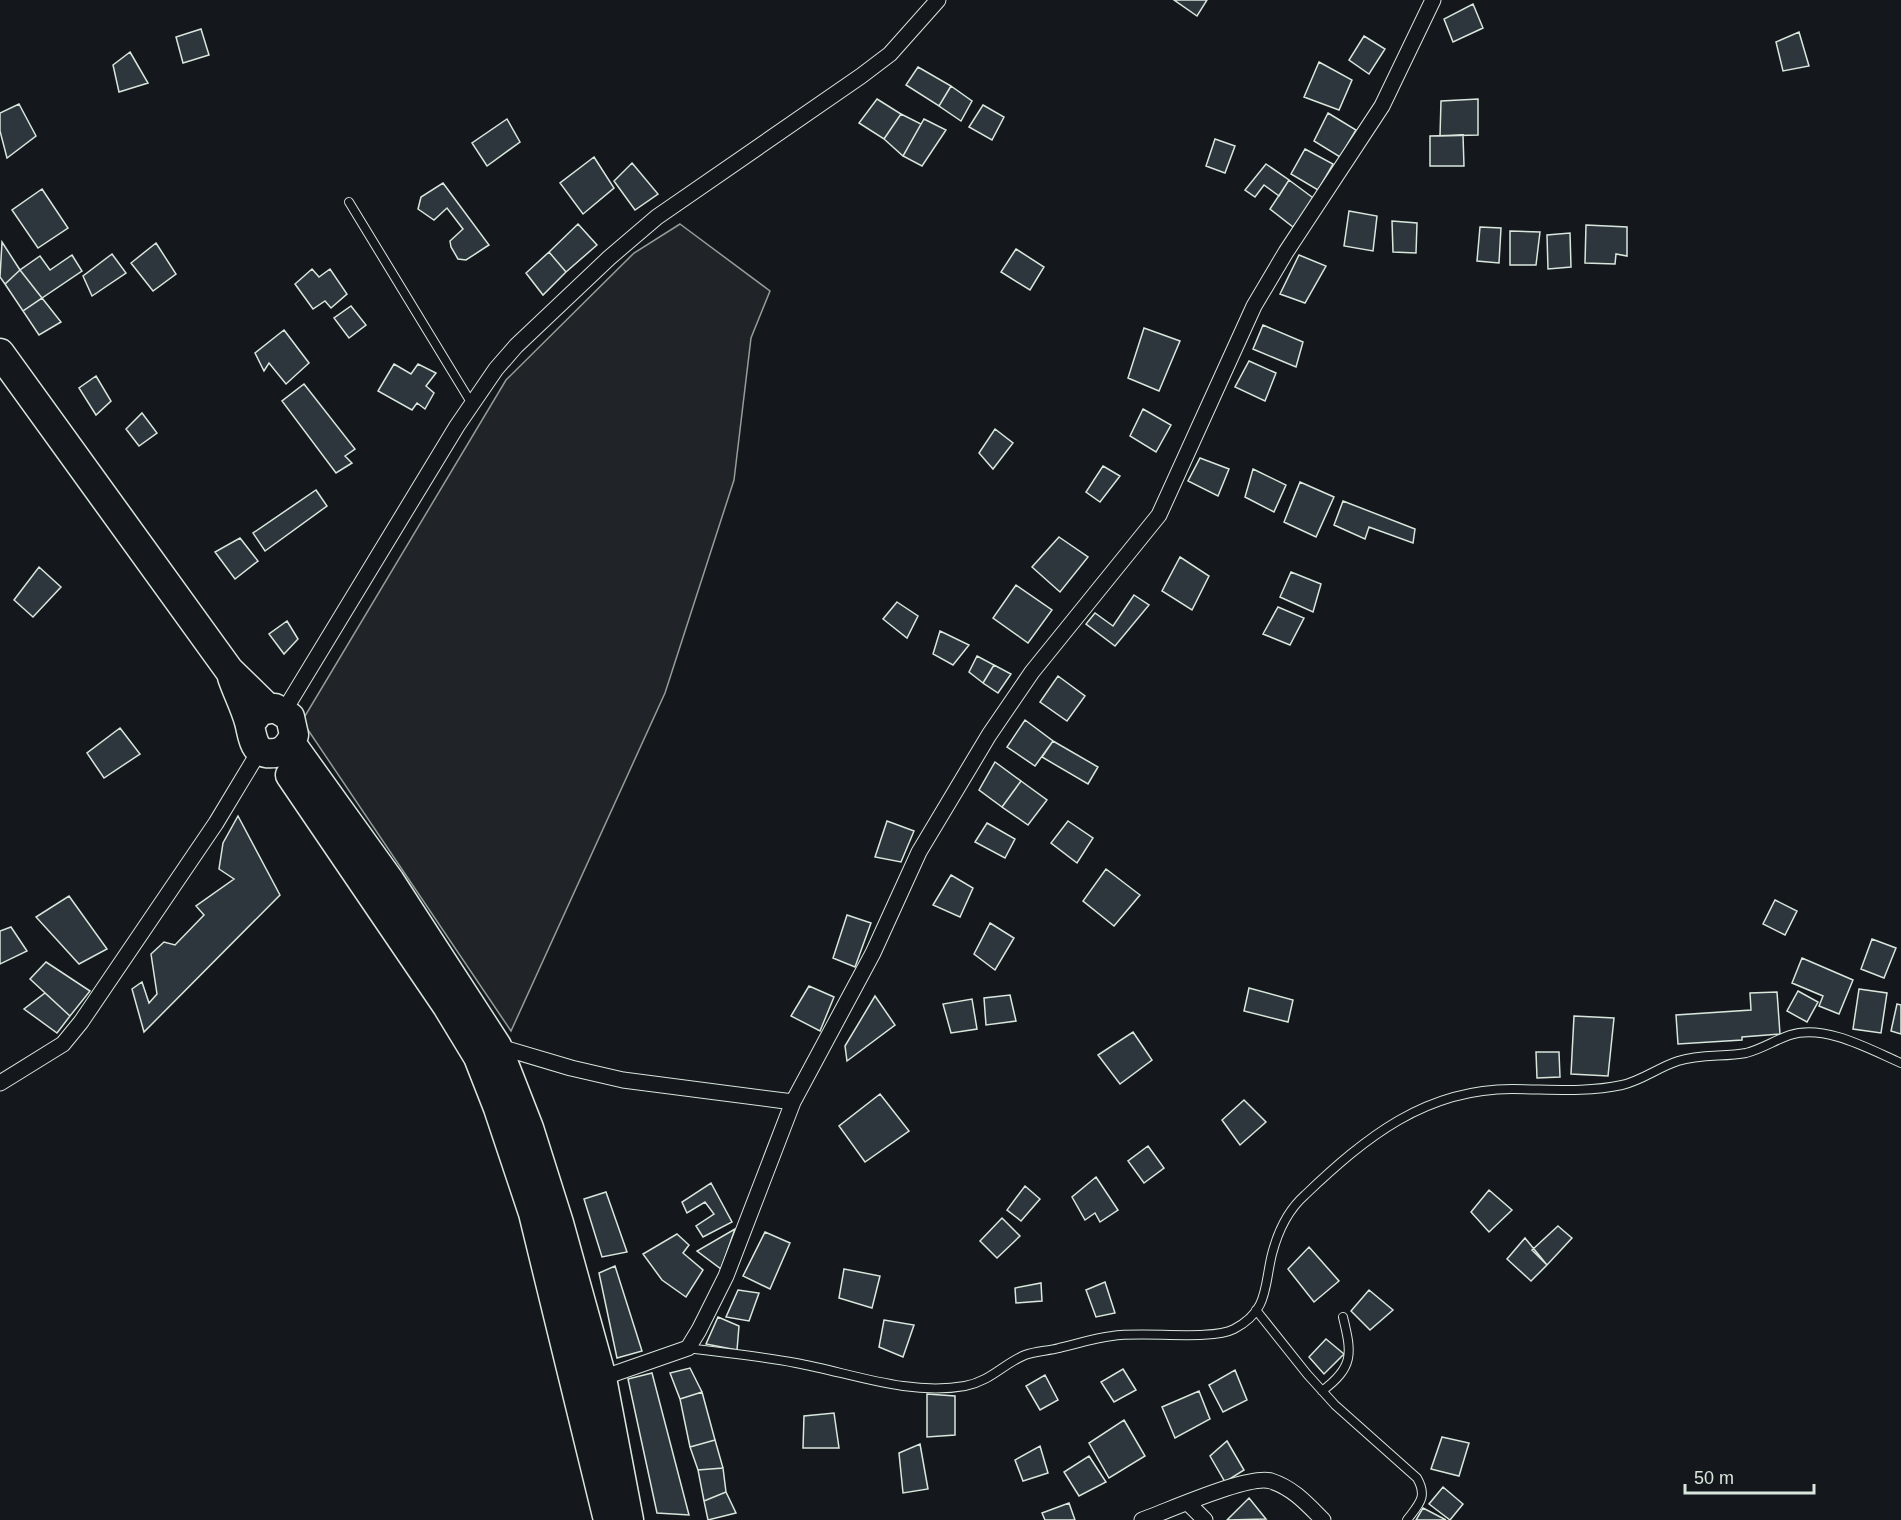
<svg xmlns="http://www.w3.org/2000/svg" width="1901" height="1520" font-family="Helvetica,sans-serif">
  <rect width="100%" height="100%" fill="#14181c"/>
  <!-- green -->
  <path fill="#202428" stroke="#939e99" stroke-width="1.5" d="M680,224L770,291L751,338L734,480L665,693L511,1031L302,721L506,380L634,253Z"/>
  <!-- building -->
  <path fill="#2c363c" stroke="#d8e6dc" stroke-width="1.5" d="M1174,0H1207L1197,16Z
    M1473,4L1483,28L1453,42L1444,19Z
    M201,29L209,55L183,63L176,37Z
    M1799,32L1809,66L1783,71L1776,42Z
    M1364,36L1385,49L1369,74L1349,60Z
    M130,52L148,83L119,92L113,65Z
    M1319,62L1352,80L1339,110L1304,97Z
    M918,67L951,86L939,106L906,85Z
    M951,86L972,101L961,121L939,106Z
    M877,99L901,114L884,139L859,123Z
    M1478,99V135L1440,136L1441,101Z
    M19,104L36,136L7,158L0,131V113Z
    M983,105L1004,117L992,140L969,127Z
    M1328,113L1356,130L1340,157L1314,141Z
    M901,114L921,124L903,156L884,139Z
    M507,119L520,142L487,166L472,143Z
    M924,119L946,130L922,166L903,156Z
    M1463,135L1464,166H1430V136Z
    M1215,139L1235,146L1225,173L1206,166Z
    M1305,149L1333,164L1318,190L1291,174Z
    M594,157L614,188L583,214L560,183Z
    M632,163L658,194L635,210L614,181Z
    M1266,164L1289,180L1279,196L1264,185L1255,197L1245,190Z
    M1289,180L1316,200L1293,227L1270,209Z
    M443,183L489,245L466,260L458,259L451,247L450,241L463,229L447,208L434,220L418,209L421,197Z
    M42,189L68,228L38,248L12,210Z
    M1349,211L1377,216L1373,251L1344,246Z
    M1392,221L1417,223L1416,253L1393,252Z
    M578,224L597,245L566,272L549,252Z
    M1586,225L1627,227V256L1616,254L1615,264L1585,263Z
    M1480,227L1501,228L1499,263L1477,261Z
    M1510,231L1540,232L1536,265H1510Z
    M1570,233L1571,267L1548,269L1547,235Z
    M2,242L20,270L5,284L0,277Z
    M156,243L176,274L153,291L131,263Z
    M1016,249L1044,267L1030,290L1001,272Z
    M549,252L566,272L543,295L526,273Z
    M112,254L126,273L92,296L83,276Z
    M72,255L82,271L42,298L20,270L40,256L50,270Z
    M1299,255L1326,266L1305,303L1280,294Z
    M312,269L319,277L330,269L347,294L331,308L325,301L313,309L295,284Z
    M20,270L42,298L23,311L5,284Z
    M42,298L61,322L39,335L23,311Z
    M351,306L366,325L349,338L334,318Z
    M1263,325L1303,342L1296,367L1253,349Z
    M1144,328L1180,341L1159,391L1128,378Z
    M284,330L309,363L286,384L269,363L264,371L255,353Z
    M1249,361L1276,373L1265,401L1235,387Z
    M394,364L411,374L418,364L436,373L426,386L434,393L425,409L417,403L412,410L378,391Z
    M96,376L111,401L96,415L79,388Z
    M304,384L355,449L345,456L352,463L336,473L282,401Z
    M1143,409L1171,425L1156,452L1130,436Z
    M142,413L157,433L139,446L126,429Z
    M995,429L1013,443L993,469L979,453Z
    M1200,458L1229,469L1218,496L1188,481Z
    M1103,466L1120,476L1100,502L1086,492Z
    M1253,469L1286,485L1274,512L1245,497Z
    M1300,482L1334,497L1316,537L1284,522Z
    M316,490L327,506L265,551L253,533Z
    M1343,501L1415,529L1413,543L1369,527L1365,539L1334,525Z
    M1059,537L1088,557L1060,592L1032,567Z
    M240,538L258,561L235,579L215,552Z
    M1180,557L1209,576L1192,610L1162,591Z
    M39,567L61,587L33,617L14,600Z
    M1291,572L1321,584L1313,612L1280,597Z
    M1016,585L1052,610L1028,643L993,618Z
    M1134,595L1149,605L1115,646L1086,624L1095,613L1113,626Z
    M897,602L918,616L907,638L883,619Z
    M1278,607L1304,618L1290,645L1263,634Z
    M287,621L298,639L284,654L269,634Z
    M940,631L969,645L953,665L933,654Z
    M977,656L994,665L983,683L969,672Z
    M994,665L1011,674L998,693L983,683Z
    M1058,676L1085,696L1067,721L1040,702Z
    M1025,720L1053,741L1035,766L1007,747Z
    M120,728L140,754L104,778L87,753Z
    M1053,741L1098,767L1088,784L1042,757Z
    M995,762L1021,781L1002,807L979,790Z
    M1021,781L1047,800L1028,825L1002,807Z
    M238,816L280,895L144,1032L132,989L142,982L149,1003L157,994L151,954L164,942L175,945L204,915L196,906L234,879L219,869L223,843Z
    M887,821L914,831L901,862L875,857Z
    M1068,821L1093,838L1077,863L1051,843Z
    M987,823L1015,839L1005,858L975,842Z
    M1106,869L1140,895L1114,926L1083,901Z
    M951,875L973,888L960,917L933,905Z
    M69,896L107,949L79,964L36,917Z
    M1775,900L1797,911L1785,935L1763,924Z
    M847,915L871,923L855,967L833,958Z
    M990,923L1014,938L995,970L974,954Z
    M11,927L27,951L0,964V931Z
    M1872,939L1896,948L1884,978L1861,969Z
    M1802,958L1853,980L1839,1014L1819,1006L1823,996L1792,983Z
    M46,962L90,991L70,1016L30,979Z
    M809,986L834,997L820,1031L791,1016Z
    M1249,988L1293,1000L1288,1022L1244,1011Z
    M1859,989L1887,993L1881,1033L1853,1029Z
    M1798,991L1818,1002L1807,1022L1787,1011Z
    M1777,992L1780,1034L1742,1037V1040L1678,1044L1676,1015L1751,1010L1750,993Z
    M45,993L70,1016L57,1033L24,1009Z
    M1010,995L1016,1021L986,1025L984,998Z
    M875,996L895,1025L847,1061L845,1046Z
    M972,999L977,1029L951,1033L943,1004Z
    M1897,1004L1901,1005V1034L1891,1031Z
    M1574,1016L1614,1018L1608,1076L1571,1074Z
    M1133,1032L1152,1060L1120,1084L1098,1055Z
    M1536,1052H1559L1560,1077L1537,1078Z
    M880,1094L909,1131L865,1162L839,1126Z
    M1244,1100L1266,1122L1240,1145L1222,1120Z
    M1148,1146L1164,1168L1144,1183L1128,1161Z
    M1096,1177L1118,1210L1100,1222L1095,1213L1085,1220L1072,1197Z
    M711,1183L732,1222L703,1237L696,1226L714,1214L705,1202L687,1213L682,1202Z
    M1025,1186L1040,1199L1021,1221L1007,1210Z
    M1489,1190L1512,1210L1489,1232L1471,1212Z
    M606,1192L627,1252L602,1257L584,1199Z
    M1002,1218L1020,1236L997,1258L980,1241Z
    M1558,1226L1572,1238L1547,1265L1532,1250Z
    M735,1229L721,1269L697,1251Z
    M765,1232L790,1243L770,1289L743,1276Z
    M677,1234L689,1245L683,1253L703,1270L686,1297L662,1280L643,1254Z
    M1525,1238L1547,1265L1531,1281L1507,1259Z
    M1309,1247L1339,1281L1314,1302L1288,1269Z
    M615,1266L642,1351L617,1358L599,1273Z
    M844,1269L880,1276L872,1308L839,1298Z
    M1105,1282L1115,1313L1096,1317L1086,1290Z
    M1041,1283L1042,1301L1016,1303L1015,1288Z
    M738,1290L759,1293L749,1321L726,1317Z
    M1369,1290L1393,1310L1370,1330L1351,1311Z
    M718,1317L739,1326L737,1350L706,1344Z
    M884,1320L914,1325L903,1357L879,1347Z
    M1326,1339L1344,1354L1324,1374L1309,1357Z
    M690,1368L702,1392L680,1399L670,1373Z
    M1123,1369L1136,1390L1114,1402L1101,1382Z
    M1235,1370L1247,1400L1223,1412L1209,1385Z
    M652,1373L689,1515L657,1513L628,1379Z
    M1045,1375L1058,1400L1040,1410L1026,1386Z
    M1199,1391L1210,1419L1175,1438L1162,1407Z
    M702,1392L715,1440L690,1447L680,1399Z
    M927,1394L955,1396V1435L927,1437Z
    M834,1413L839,1448H803L804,1416Z
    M1124,1420L1145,1456L1109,1478L1089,1443Z
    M1442,1437L1469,1443L1459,1476L1431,1469Z
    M715,1440L723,1468L698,1470L690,1447Z
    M1227,1441L1244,1470L1225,1482L1210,1456Z
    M920,1444L928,1489L903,1493L899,1453Z
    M1040,1446L1048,1473L1023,1481L1015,1460Z
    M1089,1456L1106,1482L1079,1496L1064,1472Z
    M723,1468L726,1492L704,1501L698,1470Z
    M1443,1487L1463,1504L1450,1520L1429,1504Z
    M726,1492L736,1513L708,1520L704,1501Z
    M1249,1498L1266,1519L1227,1520Z
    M1069,1503L1075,1520H1045L1042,1513Z
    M1423,1508L1446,1520H1416Z"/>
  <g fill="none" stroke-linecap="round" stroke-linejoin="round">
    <!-- lane casing -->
    <g stroke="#d8e6dc" stroke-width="10">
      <path id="lane" d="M349,202L472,404
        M1256,1310L1307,1374L1335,1405L1417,1478C1428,1497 1419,1504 1407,1520
        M688,1348C723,1353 761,1356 796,1363C851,1373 908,1396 965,1386C991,1381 1003,1364 1025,1355C1036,1351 1048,1351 1059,1348C1077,1344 1094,1338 1112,1336C1144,1331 1211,1341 1234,1329C1269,1311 1264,1286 1272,1254C1278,1231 1288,1210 1305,1195C1366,1137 1425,1089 1512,1089C1549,1089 1585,1093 1622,1085C1641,1081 1659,1067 1678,1061C1700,1054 1724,1057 1746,1053C1762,1049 1775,1040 1790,1035C1825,1024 1869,1049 1901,1063
        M1322,1391C1354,1367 1352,1354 1343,1317"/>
    </g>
    <!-- street casing -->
    <g stroke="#d8e6dc" stroke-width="17">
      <path id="street" d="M284,711L457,426L496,369L516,346L609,258L657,217L861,76L890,54L938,0
        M497,1046L571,1068L623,1080L793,1102
        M0,1083L63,1044L81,1022L216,823L260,750
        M602,1378L688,1348L699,1330L726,1276L793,1102L873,953L919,852L989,735L1032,672L1159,515L1254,306L1286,252L1382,106L1433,0
        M1188,1503L1205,1520
        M1142,1520C1168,1511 1249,1474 1271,1481C1293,1488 1307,1504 1323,1520"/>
    </g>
    <!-- highway casing -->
    <g stroke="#d8e6dc" stroke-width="31">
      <path id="highway" d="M0,353L229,670L268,708
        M232,677C237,692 245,707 249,722C253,736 252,756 275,753C285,752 290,744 294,735L290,717L275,708L260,711L250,724
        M291,743L390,881L497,1046L529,1128L559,1223L602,1378L629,1520
        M290,775L447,1006L478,1057L498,1108L533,1213L608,1520"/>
    </g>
    <!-- lane -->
    <use href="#lane" stroke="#14181c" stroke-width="8"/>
    <!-- street -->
    <use href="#street" stroke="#14181c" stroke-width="15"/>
    <!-- highway -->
    <use href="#highway" stroke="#14181c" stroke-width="28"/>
  </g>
  <!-- scale -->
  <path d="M1685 1484v9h129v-9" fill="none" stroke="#d8e6dc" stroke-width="3"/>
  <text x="1694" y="1484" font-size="18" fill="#d8e6dc" stroke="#14181c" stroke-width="4.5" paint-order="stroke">50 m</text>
</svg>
